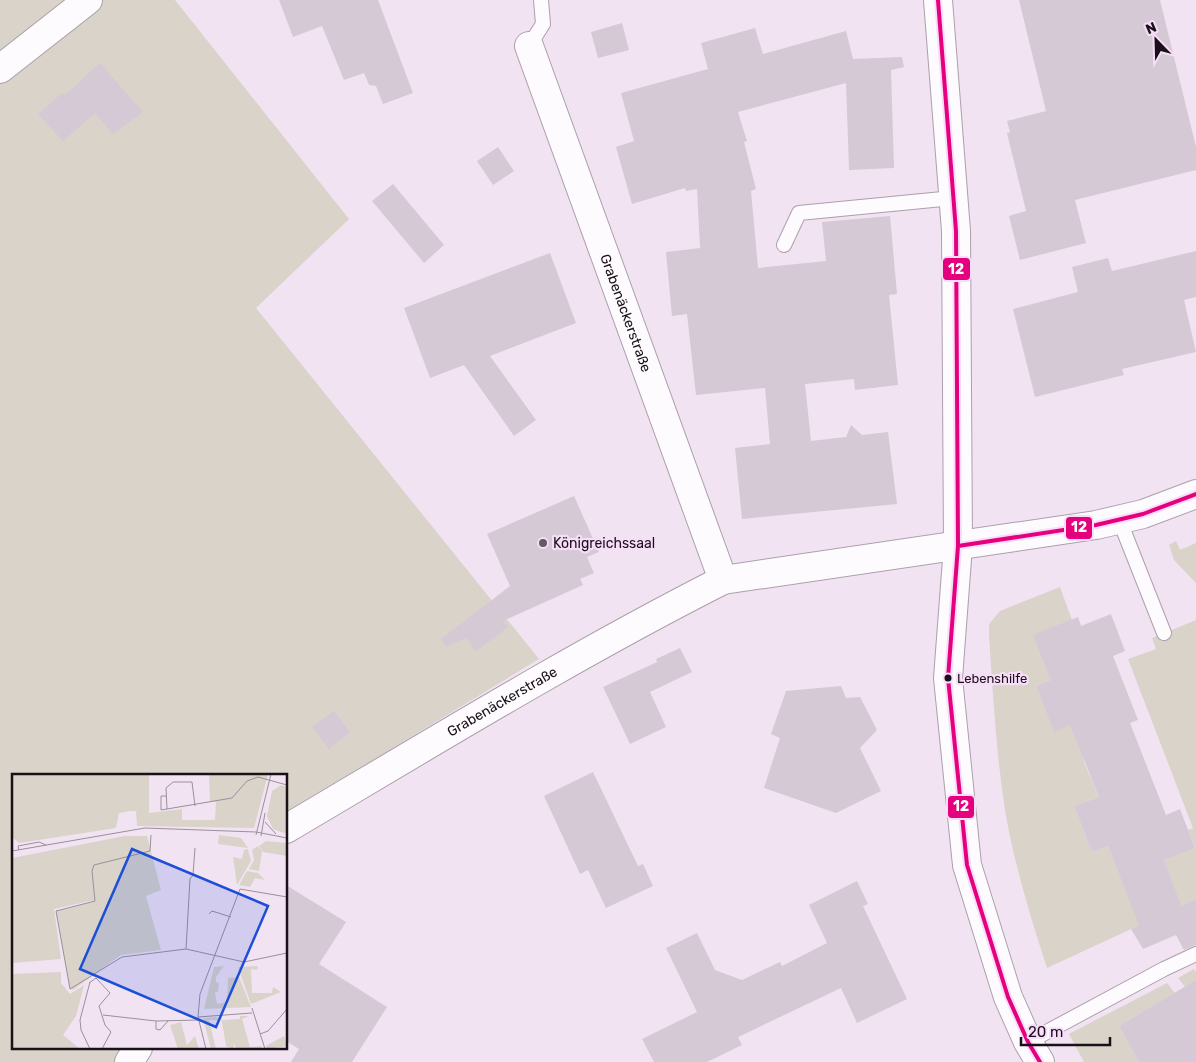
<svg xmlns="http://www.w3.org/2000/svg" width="1196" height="1062" font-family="Rubik,sans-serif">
  <rect width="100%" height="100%" fill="#f2e3f3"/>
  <!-- green -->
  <path fill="#d9d3c9" d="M0,0H175L349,219L256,308L539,659L286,813V776H14V1048H127L119,1062H0Z
    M1176,541L1180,550L1196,543V583L1174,560L1169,545Z
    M1060,587L1072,620L1051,680L1036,686L1054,731L1078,722L1084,762L1099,797L1074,806L1092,852L1108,846L1126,891L1169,874L1164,860L1195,847L1188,830L1193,828L1128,659L1156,649L1152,638L1196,620V899L1047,968C1030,916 1014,863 1005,810C996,752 993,694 989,636V624L1000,611Z
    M1194,969L1196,972V1001L1178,978Z
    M1167,983L1184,1005L1163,1000L1119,1026L1139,1062H1084L1069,1034Z"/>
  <!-- building -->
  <path fill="#d5c9d6" d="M279,0H378L413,93L383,104L376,86L369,85L364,73L344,80L322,26L293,37Z
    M1019,0H1160L1196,147V170L1075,200L1086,243L1020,260L1009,216L1026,211L1007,133L1010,132L1007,121L1046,111Z
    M622,23L629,50L598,58L591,32Z
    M755,28L763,54L846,31L853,59L902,57L904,67L891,70L894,168L849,170L846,83L738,112L747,141L744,142L756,189L751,191L758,268L826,261L822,222L890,216L897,294L889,295L898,385L855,390L854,379L805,384L811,441L846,437L851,425L862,435L888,432L897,504L742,519L735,448L770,444L765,388L696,395L687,314L672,316L666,252L700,248L697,189L686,191L685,188L632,204L616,147L634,141L621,93L708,69L701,43Z
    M100,63L143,112L113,134L95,113L63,141L38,114L62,93L65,95Z
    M498,147L514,171L493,185L477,161Z
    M393,184L444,245L424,263L372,201Z
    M1196,251V297L1184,300L1196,352L1122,369L1124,375L1035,397L1013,309L1078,292L1072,267L1108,258L1112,271Z
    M550,253L576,323L490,356L536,420L514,436L464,365L430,378L404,308Z
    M574,496L599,552L587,557L594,573L580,579L583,585L503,621L508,627L476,651L466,638L446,647L441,639L510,586L487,534Z
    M1111,614L1125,651L1113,656L1138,720L1130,723L1166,815L1180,809L1195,848L1164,860L1181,906L1196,899V945L1184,950L1176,935L1143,949L1131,929L1139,925L1108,846L1092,852L1074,806L1099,797L1070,725L1054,732L1036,686L1051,680L1033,635L1078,617L1081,626Z
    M680,648L692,672L650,692L666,727L630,744L603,687L657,662L656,659Z
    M841,686L846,698L860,697L877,730L860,748L881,791L836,813L764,788L780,738L771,734L786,691Z
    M334,711L350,732L329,749L312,727Z
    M593,772L638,866L643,864L653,886L606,908L588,870L580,874L544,796Z
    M857,881L868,904L863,906L907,999L857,1023L841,988L738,1037L742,1045L707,1062H654L642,1039L697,1012L666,948L697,933L715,970L742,980L780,962L782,966L827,943L809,905Z
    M286,885L346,922L319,964L387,1007L352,1062H291L299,1049L286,1041Z
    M1196,980V1062H1139L1119,1026Z"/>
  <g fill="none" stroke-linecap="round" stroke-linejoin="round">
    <!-- lane casing -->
    <g stroke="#aba0ac" stroke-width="16">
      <path id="lane" d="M529,46L543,24L541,0
        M784,245L799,213L953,198
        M1119,519L1164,633
        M1028,1042L1164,969L1196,954"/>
    </g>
    <!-- street casing -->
    <g stroke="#aba0ac" stroke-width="30">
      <g id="street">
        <path d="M938,0L956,231L958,546L948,678L967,865L1008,997L1028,1042L1040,1062"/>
        <path id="s1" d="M529,46L723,580"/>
        <path d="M0,69L88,0"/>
        <path id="s2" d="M286,829C430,744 573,656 723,580L1096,525L1143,514L1196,494"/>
        <path d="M129,1062L138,1048"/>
      </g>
    </g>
    <!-- lane -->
    <use href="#lane" stroke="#fdfbfd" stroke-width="14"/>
    <!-- street -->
    <use href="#street" stroke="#fdfbfd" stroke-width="28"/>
    <!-- bus-1 casing -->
    <g stroke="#f8ddf9" stroke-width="8">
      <path id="bus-1" d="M938,0L956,231L958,546L948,678L967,865L1008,997L1028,1042L1040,1062
        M958,546L1096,525L1143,514L1196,494"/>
    </g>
    <!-- bus-1 -->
    <use href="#bus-1" stroke="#e5007d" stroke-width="4"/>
  </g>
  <!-- markers -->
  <circle fill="#655a66" stroke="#f8ddf9" stroke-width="2" cx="543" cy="543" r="5"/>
  <circle fill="#19101a" stroke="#f8ddf9" stroke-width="2" cx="948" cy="678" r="4.5"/>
  <g text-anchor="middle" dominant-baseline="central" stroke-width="4.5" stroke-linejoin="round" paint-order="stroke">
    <!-- bus labels -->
    <g font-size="13" fill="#19101a" stroke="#f8ddf9" text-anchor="start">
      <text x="957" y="678">Lebenshilfe</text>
    </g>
    <!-- street labels -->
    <g font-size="14" fill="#19101a" stroke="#f8ddf9">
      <text stroke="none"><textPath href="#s1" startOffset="284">Grabenäckerstraße</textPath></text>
      <text stroke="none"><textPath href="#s2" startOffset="251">Grabenäckerstraße</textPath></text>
    </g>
    <!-- poi labels -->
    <g font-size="14" fill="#19101a" stroke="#f8ddf9" text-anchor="start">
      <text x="553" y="543">Königreichssaal</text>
    </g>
  </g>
  <!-- overview -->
  <g transform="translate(12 774)">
    <rect width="275" height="275" fill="#f2e3f3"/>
    <path d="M0,0H137V39L170,35V46H203L204,28H198L197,0H256L242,54L125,52L124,37H119L107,39L104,54L7,69L0,63ZM269,11L275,13V60L261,55L255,42L260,17ZM207,61L229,64L236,74L206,70ZM113,62H135L149,116L134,122L149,176L109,181L61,216L58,215L44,137L83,127L81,102L83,126L42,135L49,185L0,189V84ZM254,67L275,69V82L251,78L247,72ZM246,72L250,77L247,97L237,95L242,86L240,76ZM236,75L239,87L225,111L221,83L230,85L232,76ZM235,97L246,99L253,106L243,104L238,113L227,111ZM212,192L204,203V208L207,209L206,218H203L205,230L215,228L216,204L227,203L239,233L192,235L202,193ZM246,192L245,196L239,195L240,219H260L261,213L269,218L239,230L226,193ZM49,198V209L58,220L72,211L64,242L51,261L68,275H0V200ZM209,242V246L228,245V242H237L230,245L238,273L249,272L250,275H225L221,269L222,275L214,272ZM205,243L206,246H197L204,275H199L191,244ZM169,248L175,271L183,262L187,275H166L158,251ZM272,262L275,272L255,275L254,272Z" fill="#d9d3c9"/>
    <path fill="none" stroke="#9b8f9c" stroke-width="1" d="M154,22H149V36L220,24L235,7L246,3L275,11M155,35L154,14L161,8H180L183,32M253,48L264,60M139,61L138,77L82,91L80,97L83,127L44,137L58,215L110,183L174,175L232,188L275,179M244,61L259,0M249,62L253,39M7,76L6,72L27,68L34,71M0,77L133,54L244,58L275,64M197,140L200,137L219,143M174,175L178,105L181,101L183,74M78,208L68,246L69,256L78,275M77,209L84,204L98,219L87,232L93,251L99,258L90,275M240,234L253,275M91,241L144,247L187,246M186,243L240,239M144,247V255L148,256L156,247M248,260L256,257L275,235M194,275L186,243L188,220L228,115L275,123"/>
    <path fill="#1d4ed8" fill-opacity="0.15" stroke="#1d4ed8" stroke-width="2.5" d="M120,75L256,132L204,253L68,195Z"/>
    <rect width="275" height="275" fill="none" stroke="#19101a" stroke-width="2.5"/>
  </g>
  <g stroke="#f8ddf9" stroke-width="2">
    <rect x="942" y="257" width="29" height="24" rx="5" fill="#e5007d"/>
    <rect x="1065" y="516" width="28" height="24" rx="5" fill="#e5007d"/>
    <rect x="947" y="795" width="28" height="24" rx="5" fill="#e5007d"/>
  </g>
  <g font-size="14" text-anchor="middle" font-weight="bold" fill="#fff">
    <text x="956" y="274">12</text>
    <text x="1079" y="532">12</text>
    <text x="961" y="811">12</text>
  </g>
  <!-- north arrow -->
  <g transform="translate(1156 40) rotate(337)" stroke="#f8ddf9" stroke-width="4" paint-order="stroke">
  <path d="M0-4L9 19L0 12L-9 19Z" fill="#19101a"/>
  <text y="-8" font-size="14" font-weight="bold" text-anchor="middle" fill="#19101a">N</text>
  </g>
  <!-- scale -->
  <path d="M1021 1037v8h89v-8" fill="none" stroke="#19101a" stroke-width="2.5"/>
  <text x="1028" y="1037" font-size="15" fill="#19101a" stroke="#f8ddf9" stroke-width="4" paint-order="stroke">20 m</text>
</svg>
